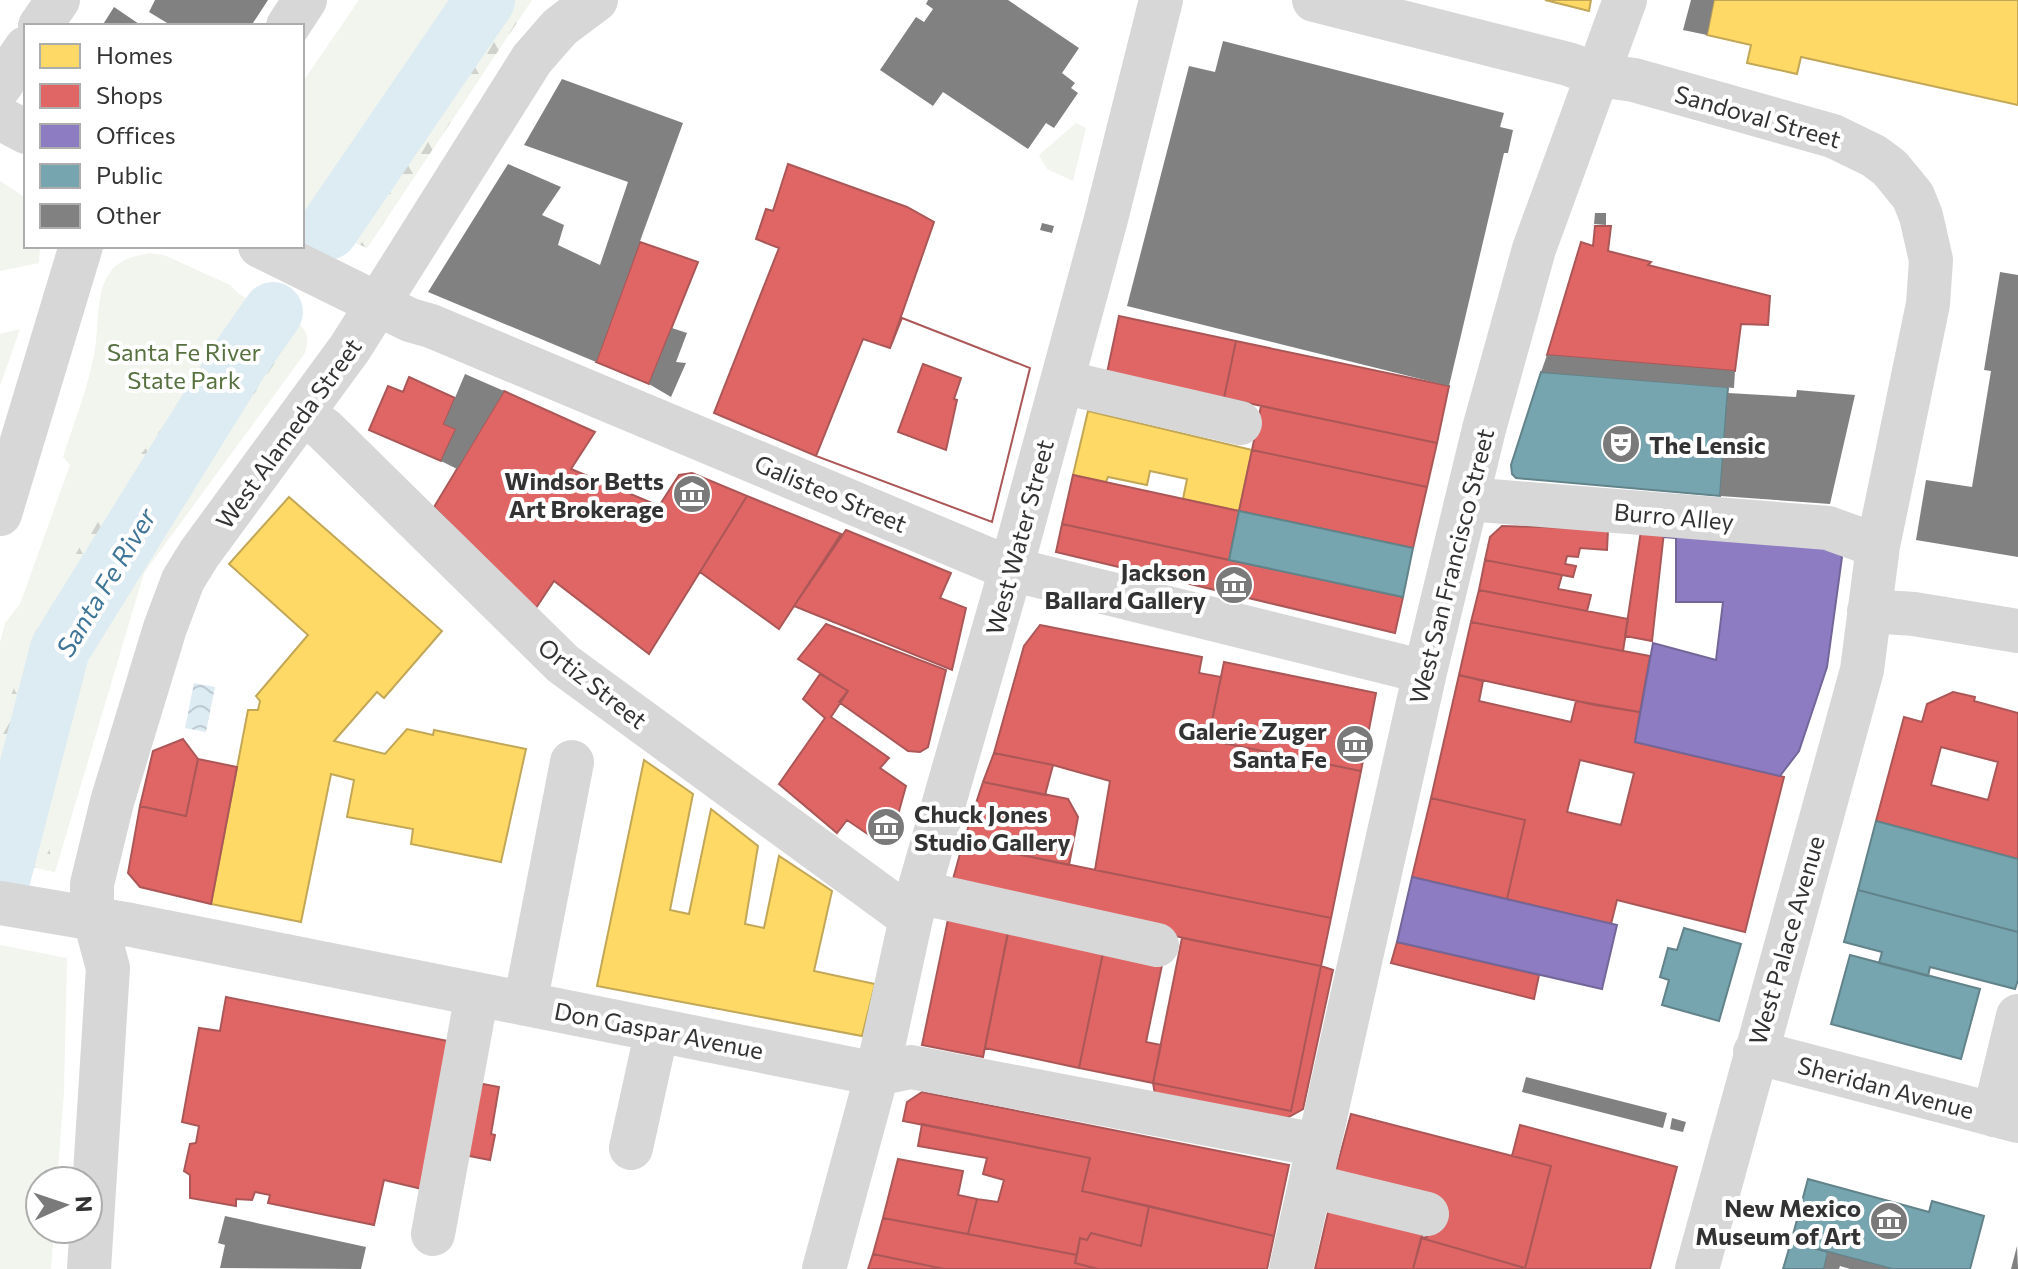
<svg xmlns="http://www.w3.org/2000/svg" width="2018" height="1269" font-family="Commissioner,sans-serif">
  <defs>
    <pattern id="forest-firs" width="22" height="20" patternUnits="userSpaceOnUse" patternTransform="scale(2)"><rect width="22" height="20" fill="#f1f5ed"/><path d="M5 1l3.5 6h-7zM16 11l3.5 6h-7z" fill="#cfd2cc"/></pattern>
    <pattern id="water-waves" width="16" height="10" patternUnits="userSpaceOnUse" patternTransform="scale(2)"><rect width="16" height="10" fill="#ddebf3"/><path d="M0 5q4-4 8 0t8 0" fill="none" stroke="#becad1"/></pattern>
  </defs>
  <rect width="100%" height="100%" fill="#fff"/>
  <!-- green -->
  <path fill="#f1f5ed" d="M359,0H532L367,248L302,219V83Z
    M1076,123L1086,128L1073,181L1047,169L1039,155Z
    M0,181L26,198V246H40L39,263L0,271Z
    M149,253L164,255L230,285L240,295L300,325C309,334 308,341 305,353L144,573L55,872L0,860V642L5,623L20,604L70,465L63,457C74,422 89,386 95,349C99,326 95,291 111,271C120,259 135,256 149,253Z
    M20,329L0,386V334Z
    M0,945L67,958L64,1092L57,1181H40V1229H54L51,1269H0Z"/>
  <!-- forest -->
  <path fill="url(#forest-firs)" d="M450,0H532L367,248L302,219V213L395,83Z
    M240,295L300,325L170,521L144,546L75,656L35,793L55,872L0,860V724L40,620L90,528L137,459L192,391Z"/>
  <!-- water -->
  <path fill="url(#water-waves)" d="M194,683L215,687L206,732L185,728Z"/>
  <!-- homes -->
  <path fill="#ffd966" stroke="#c2a757" stroke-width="2" d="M1545,0H1591L1589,11Z
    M1714,0H2018V105L1801,57L1797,74L1747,63L1751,45L1707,35Z
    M1088,411L1252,450L1239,511L1183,499L1187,479L1150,471L1147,485L1108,477L1106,482L1073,475Z
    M289,497L442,631L384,698L377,692L334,741L385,754L407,729L433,735L434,730L526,749L501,862L411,844L413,829L347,817L354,780L331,774L301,922L211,904L248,710H258L260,701L256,696L308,635L229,564Z
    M644,760L693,794L670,910L689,914L711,809L758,846L745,924L764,928L779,856L832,891L814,971L875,984L862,1036L597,986Z"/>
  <!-- shops -->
  <path fill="#e06666" stroke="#ac5757" stroke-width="2" fill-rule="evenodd" d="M788,164L907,207L934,222L890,348L863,339L816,456L714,413L779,248L756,239L766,209L773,211Z
    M1595,226H1611L1608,251L1651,262L1648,265L1770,296L1768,325L1741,324L1735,371L1547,355L1581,242L1593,246Z
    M640,242L698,262L649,384L596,362Z
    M1119,316L1236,341L1224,398L1107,373Z
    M902,318L1030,368L992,522L816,456L863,339L890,348ZM923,364L961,378L954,399L957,400L946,450L898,432Z
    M902,318L1030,368L992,522L816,456L863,339L890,348Z
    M1236,341L1449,386L1437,443L1224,398Z
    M409,377L455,398L444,424L456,429L441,461L369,430L388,386L403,392Z
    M504,391L595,432L571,469L659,506L679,475L692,473L747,496L649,654L554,581L534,611L434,507Z
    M1261,406L1437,443L1427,487L1252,450Z
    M1252,450L1427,487L1413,548L1239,511Z
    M1073,475L1239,511L1229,560L1062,524Z
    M747,496L841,534L779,629L700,572Z
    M1062,524L1403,597L1395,633L1056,552Z
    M1502,526L1608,529L1607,550L1580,548L1578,557L1567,556L1565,564L1576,566L1573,577L1485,560L1490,537Z
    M846,530L951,573L940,598L966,608L952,670L794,606Z
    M1641,531L1664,532L1652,641L1625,636Z
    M1485,560L1562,575L1558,589L1591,595L1587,611L1479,590Z
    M1479,590L1628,619L1623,651L1471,622Z
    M1471,622L1650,656L1640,712L1595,705L1459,675Z
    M826,624L946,670L928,747L920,752L908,751L839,702L848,691L798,659Z
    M1040,625L1202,657L1199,673L1221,677L1208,740L1361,771L1331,918L1095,870L1110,781L1053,765L994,753L1024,646Z
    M1224,662L1376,693L1361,771L1208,740Z
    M820,674L848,691L831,717L889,758L880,768L906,786L891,840L878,841L847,820L837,833L779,784L825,718L803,699Z
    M1459,675L1483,681L1479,701L1571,722L1576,701L1640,712L1635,742L1784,777L1745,932L1617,900L1611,924L1507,899L1525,820L1431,798ZM1580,760L1634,773L1621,825L1567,812Z
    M1953,692L1975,697L1974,701L2018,713V859L1876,821L1904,717L1922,722L1927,704ZM1941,747L1998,762L1988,800L1931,785Z
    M183,739L198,759L186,816L140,806L153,751Z
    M994,753L1053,765L1045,795L983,782Z
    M198,759L237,767L211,904L140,887L128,873L140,806L186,816Z
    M983,782L1068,799L1078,817L1069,865L963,843Z
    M1431,798L1525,820L1507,899L1412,877Z
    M963,843L1331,918L1321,966L950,890Z
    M950,910L1010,922L983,1057L922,1045Z
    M1008,933L1103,953L1079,1068L985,1048Z
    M1182,938L1321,966L1291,1111L1153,1083Z
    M1397,942L1539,975L1534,999L1391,963Z
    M1103,953L1162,965L1146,1042L1161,1045L1153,1083L1079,1068Z
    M1321,966L1333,970L1303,1109L1287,1118L1155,1094L1153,1083L1291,1111Z
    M226,997L453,1042L422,1189L384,1180L374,1225L268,1203L270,1195L255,1192L252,1200L236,1199V1206L190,1198V1175L184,1171L190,1144L196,1143L199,1126L182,1122L199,1028L220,1031Z
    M483,1084L499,1087L491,1134L495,1135L490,1160L454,1153Z
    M922,1092L1289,1165L1274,1236L1082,1191L1090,1158L903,1121L907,1102Z
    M1351,1114L1551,1166L1525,1268L1421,1238L1427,1237L1431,1217L1332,1185Z
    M922,1124L1090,1158L1082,1191L1149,1206L1141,1246L1091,1233L1087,1240L1080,1238L1077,1255L968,1234L977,1199L998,1202L1004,1180L983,1174L987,1158L918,1146Z
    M1520,1125L1677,1167L1650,1269H1525L1551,1166L1512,1156Z
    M898,1159L963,1171L958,1195L977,1199L968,1234L883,1218Z
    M1332,1195L1427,1219L1413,1269H1315Z
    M1149,1206L1274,1236L1267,1269H1098L1075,1263L1080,1238L1087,1240L1091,1233L1141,1246Z
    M883,1218L1077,1255L1075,1263L1098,1269H944L873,1254Z
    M1421,1238L1525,1268V1269H1413Z
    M873,1254L944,1269H868Z"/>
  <!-- offices -->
  <path fill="#8e7cc3" stroke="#736698" stroke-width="2" d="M1664,532L1833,546L1842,557L1827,667L1799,751L1780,776L1635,742L1653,643L1716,660L1723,602H1676V538L1664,537Z
    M1412,877L1617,925L1602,989L1397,942Z"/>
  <!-- public -->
  <path fill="#76a5af" stroke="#62838a" stroke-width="2" d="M1541,372L1728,387L1720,496L1516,478L1512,474L1511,465Z
    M1239,511L1413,548L1403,597L1229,560Z
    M1876,821L2018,859V932L1858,890Z
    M1858,890L2018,932V980L2015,989L1930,967L1928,976L1879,963L1882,952L1844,942Z
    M1684,928L1741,944L1719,1021L1662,1005L1669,980L1660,977L1668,948L1677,950Z
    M1850,955L1980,989L1961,1059L1831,1024Z
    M1808,1179L1929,1212L1932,1201L1984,1216L1970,1269H1892L1791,1242Z
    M1791,1242L1828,1252L1824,1269H1783Z"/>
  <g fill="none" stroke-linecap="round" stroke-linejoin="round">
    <!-- river -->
    <path stroke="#ddebf3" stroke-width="60" d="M328,230L485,0
      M0,880L60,649L240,359L273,312"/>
  </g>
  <!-- building -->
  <path fill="#818181" d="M155,0H268L251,26H197L193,24L191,26H172L149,12Z
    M928,0H1008L1079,48L1062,73L1075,83L1071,88L1078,93L1054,128L1046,123L1028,149L943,92L933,106L880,70L916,17L924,22L933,9L926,4Z
    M1691,0H1714L1707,35L1683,30Z
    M114,7L142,26H102Z
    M1223,41L1504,113L1500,127L1513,130L1508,153H1504L1449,386L1127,306L1189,66L1215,72Z
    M562,79L683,123L596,362L428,292L508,164L561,187L542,215L564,225L558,245L600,265L628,182L524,145Z
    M1595,213H1606V225L1594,224Z
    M1042,223L1054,226L1052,233L1040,230Z
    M2000,272L2018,275V557L1916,540L1926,480L1972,487L1991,371L1984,370Z
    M672,328L687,333L676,362L686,363L671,397L649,384Z
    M1547,355L1735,371L1734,388L1541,372Z
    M465,374L504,391L457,469L441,461L456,429L444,424Z
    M1797,390L1855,395L1830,504L1720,496L1728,393L1796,397Z
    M1526,1077L1667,1113L1663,1128L1522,1092Z
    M1672,1118L1686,1122L1683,1132L1670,1129Z
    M225,1216L366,1247L361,1269L220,1268L225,1245L218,1243Z
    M2017,1246L2018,1269H2011Z
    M1828,1252L1888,1268V1269H1850L1840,1266L1839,1269H1824Z"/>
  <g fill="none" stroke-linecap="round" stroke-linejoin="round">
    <!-- minor -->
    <path stroke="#d7d7d7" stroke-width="44" d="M1314,0L1568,64L1599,75L1634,80L1833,136L1874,156L1890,168L1913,196L1921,216L1931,260L1928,304L1878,546L1862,670L1697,1269
      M40,26L58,0
      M288,26L305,0
      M0,86L26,48
      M0,118L26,132
      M260,246L410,320L431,326L1011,569L1425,672
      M1062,382L1240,423
      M304,414L325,430L563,664L911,918
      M1467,499L1828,528L1878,546
      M0,514L81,246
      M1869,611L1914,614L2018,631
      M918,892L1157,945
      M0,903L131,925L877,1074L911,1067L1317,1145
      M525,1004L572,762
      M1755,1052L2018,1121
      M1994,1115L2018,1016
      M631,1148L657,1030
      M1328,1190L1427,1214
      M433,1234L477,994
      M89,1269L108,968L92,909V884L112,802L165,628L183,580L199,554L350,348L532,59L560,27L596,0
      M824,1269L877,1074L911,918L1011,569L1106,219L1161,0
      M1291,1269L1425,672L1484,429L1534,249L1625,0"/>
  </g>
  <!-- icons -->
  <defs>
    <g id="theatre-disc" transform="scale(2)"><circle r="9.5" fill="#7a7a7a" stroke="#fff"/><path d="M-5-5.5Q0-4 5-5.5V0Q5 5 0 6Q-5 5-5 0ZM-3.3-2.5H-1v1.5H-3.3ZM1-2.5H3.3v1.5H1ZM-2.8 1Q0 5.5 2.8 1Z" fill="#fff"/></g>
    <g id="museum-disc" transform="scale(2)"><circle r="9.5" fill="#7a7a7a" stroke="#fff"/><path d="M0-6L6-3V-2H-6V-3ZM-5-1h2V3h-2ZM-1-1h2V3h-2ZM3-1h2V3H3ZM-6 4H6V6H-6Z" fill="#fff"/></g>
  </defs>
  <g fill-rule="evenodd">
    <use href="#theatre-disc" x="1621" y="444"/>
    <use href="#museum-disc" x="692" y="494"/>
    <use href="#museum-disc" x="1234" y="585"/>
    <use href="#museum-disc" x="1355" y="744"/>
    <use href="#museum-disc" x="886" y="827"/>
    <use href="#museum-disc" x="1889" y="1221"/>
  </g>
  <g text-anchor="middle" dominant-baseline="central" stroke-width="8" stroke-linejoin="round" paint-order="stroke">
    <!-- street labels -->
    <g font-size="24" fill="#333" stroke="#fff">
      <text transform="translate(1758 116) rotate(16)">Sandoval Street</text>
      <text transform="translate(288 433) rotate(-54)">West Alameda Street</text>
      <text transform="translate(831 493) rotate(23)">Galisteo Street</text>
      <text transform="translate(1674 516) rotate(5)">Burro Alley</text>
      <text transform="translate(1019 537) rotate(-75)">West Water Street</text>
      <text transform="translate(1451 566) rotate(-76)">West San Francisco Street</text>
      <text transform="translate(593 683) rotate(38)">Ortiz Street</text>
      <text transform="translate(1786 940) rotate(-74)">West Palace Avenue</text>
      <text transform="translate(659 1030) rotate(11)">Don Gaspar Avenue</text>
      <text transform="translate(1886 1087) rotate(15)">Sheridan Avenue</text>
    </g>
    <!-- park labels -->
    <g font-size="24" fill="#56703f" stroke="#fff">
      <text x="184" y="351">Santa Fe River<tspan x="184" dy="28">State Park</tspan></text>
    </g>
    <!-- poi labels -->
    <g font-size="24" font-weight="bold" fill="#333" stroke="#fff" text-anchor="end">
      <text x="1649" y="444" text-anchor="start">The Lensic</text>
      <text x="664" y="480">Windsor Betts<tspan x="664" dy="28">Art Brokerage</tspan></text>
      <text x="1206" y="571">Jackson<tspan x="1206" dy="28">Ballard Gallery</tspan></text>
      <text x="1327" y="730">Galerie Zuger<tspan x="1327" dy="28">Santa Fe</tspan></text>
      <text x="914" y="813" text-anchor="start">Chuck Jones<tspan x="914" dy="28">Studio Gallery</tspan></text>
      <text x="1861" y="1207">New Mexico<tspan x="1861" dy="28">Museum of Art</tspan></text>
    </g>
    <!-- water labels -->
    <g font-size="26" font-style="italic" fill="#3f7597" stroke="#fff">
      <text transform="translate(105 582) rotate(-59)">Santa Fe River</text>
    </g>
  </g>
  <!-- legend -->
  <rect x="24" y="24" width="280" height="224" fill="#ffffff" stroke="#adadad" stroke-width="2"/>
  <rect x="40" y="44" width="40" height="24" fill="#ffd966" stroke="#adadad" stroke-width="2"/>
  <text x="96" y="64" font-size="24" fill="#333333">Homes</text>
  <rect x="40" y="84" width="40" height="24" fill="#e06666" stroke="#adadad" stroke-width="2"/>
  <text x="96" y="104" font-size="24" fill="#333333">Shops</text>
  <rect x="40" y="124" width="40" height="24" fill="#8e7cc3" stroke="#adadad" stroke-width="2"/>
  <text x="96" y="144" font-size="24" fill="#333333">Offices</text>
  <rect x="40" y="164" width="40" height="24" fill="#76a5af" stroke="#adadad" stroke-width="2"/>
  <text x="96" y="184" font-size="24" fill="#333333">Public</text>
  <rect x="40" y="204" width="40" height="24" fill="#818181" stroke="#adadad" stroke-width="2"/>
  <text x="96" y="224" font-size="24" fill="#333333">Other</text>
  <!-- north arrow -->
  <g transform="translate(64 1205) rotate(87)"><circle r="38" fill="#ffffff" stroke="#adadad" stroke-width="2"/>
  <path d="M0-6L14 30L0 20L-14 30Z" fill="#7a7a7a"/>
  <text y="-12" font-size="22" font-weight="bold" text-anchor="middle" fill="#333333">N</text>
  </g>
</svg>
